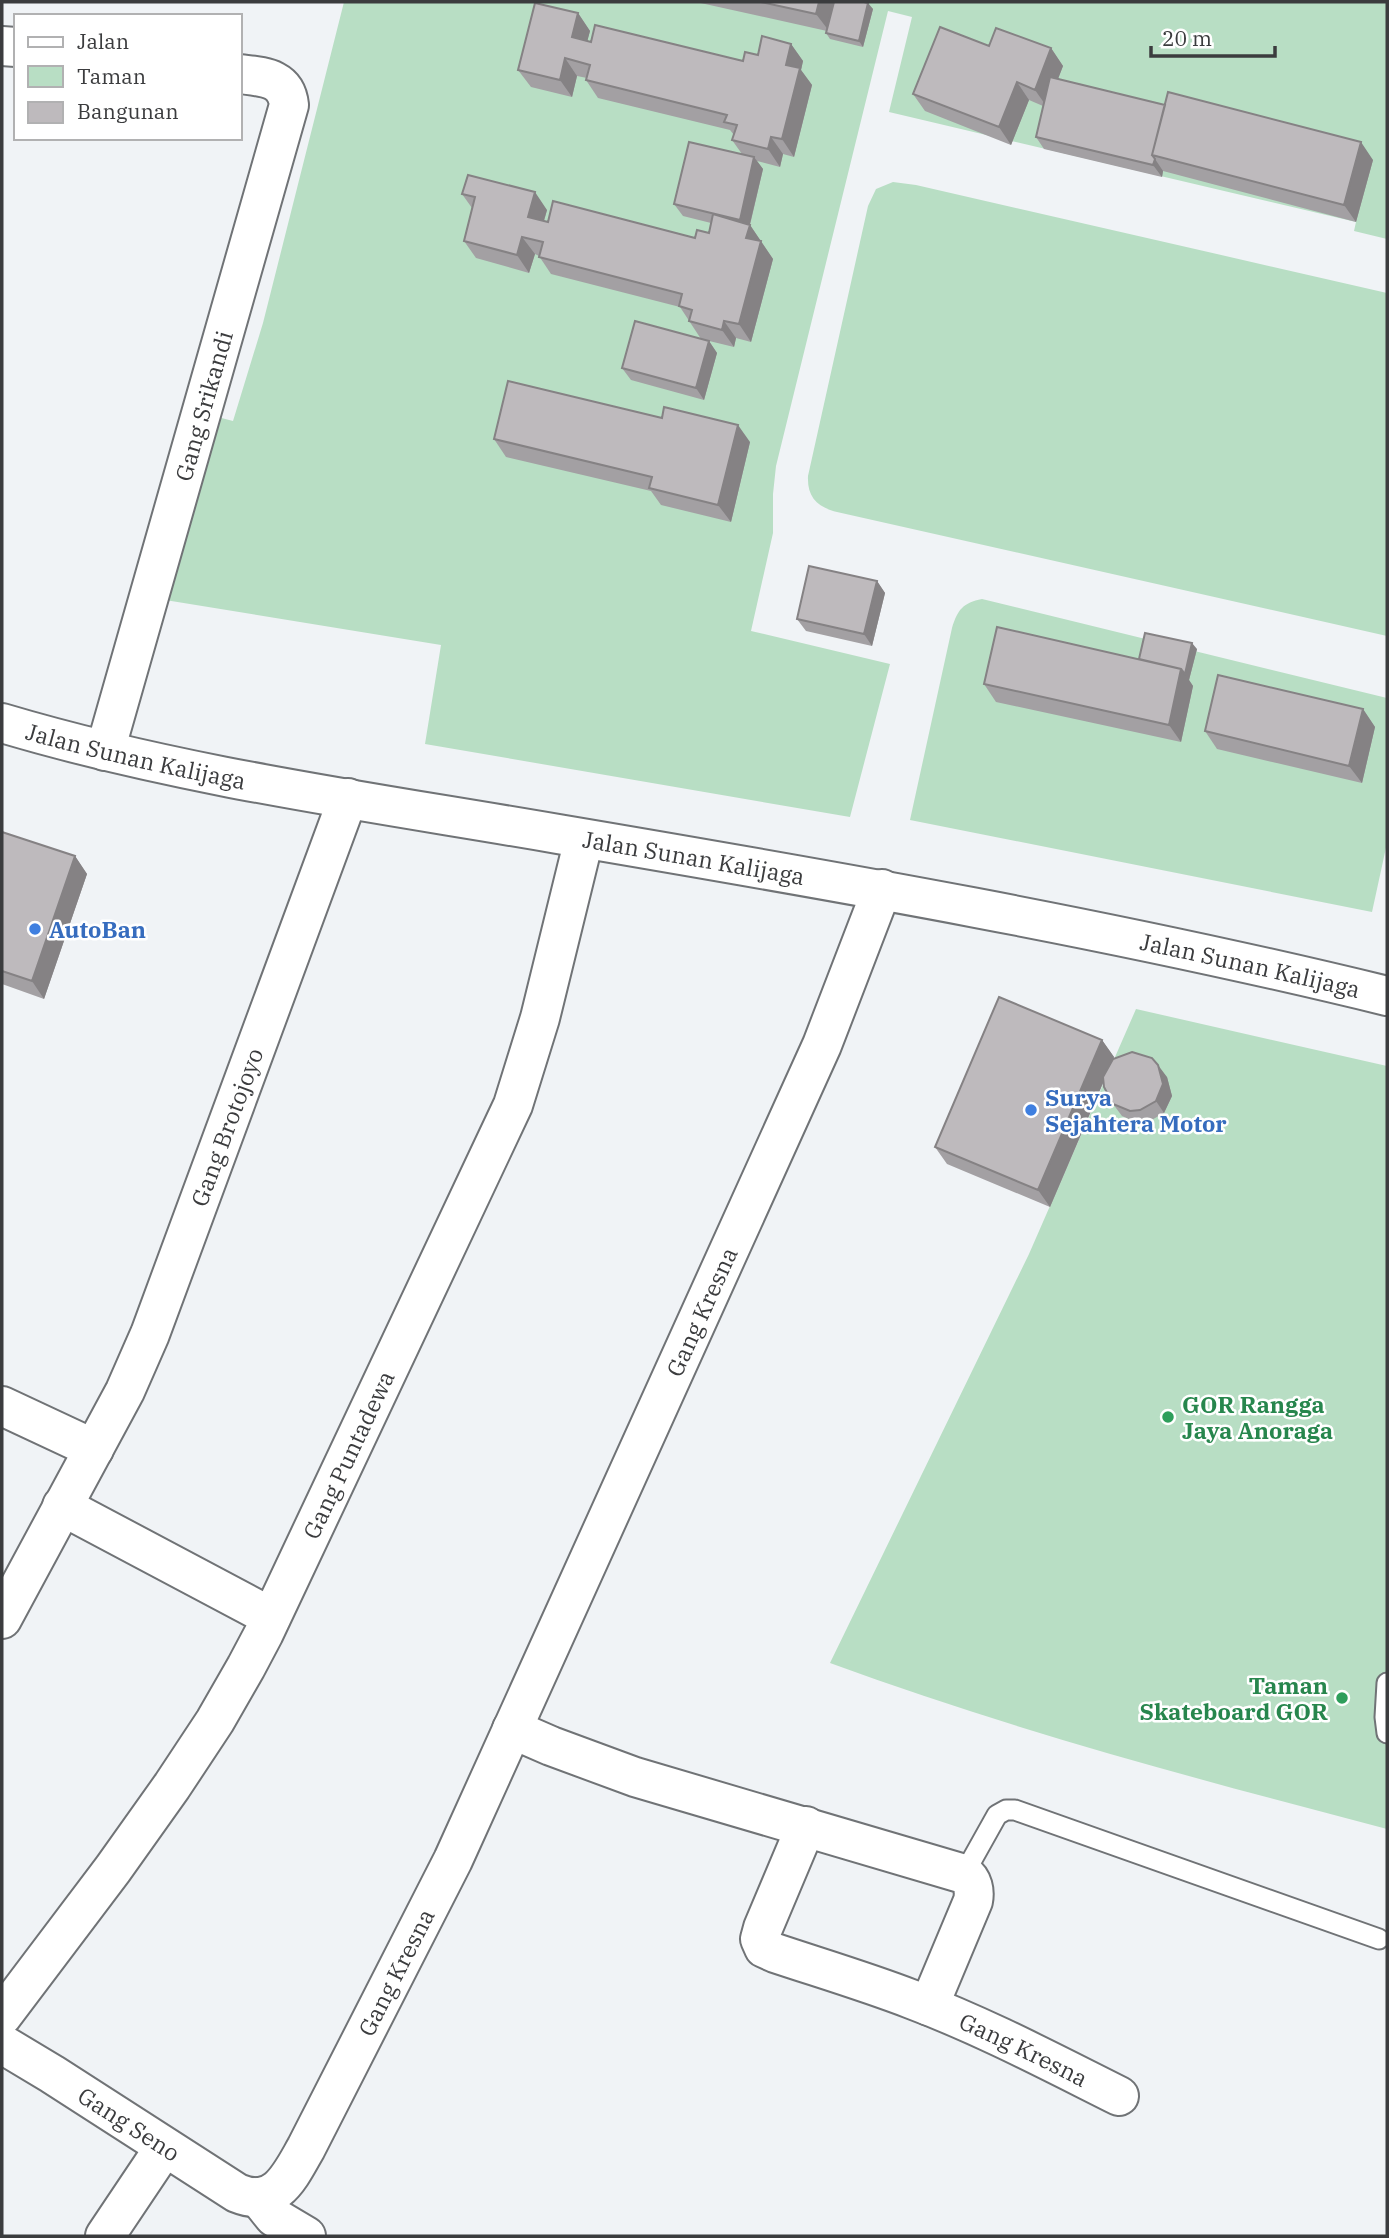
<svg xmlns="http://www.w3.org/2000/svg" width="1389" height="2238" font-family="'IBM Plex Serif',serif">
  <rect width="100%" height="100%" fill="#f0f3f6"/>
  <!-- green -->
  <path fill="#b8dec4" d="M344,2H1387V239L1354,231L1356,222L889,112L912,17L888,11L776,466L773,494V533L751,631L890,664L850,817L425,744L441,645L159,599L210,415L233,421L263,323Z
    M893,182L916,185L1387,293V636L837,512C817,507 807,497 808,476L868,206L876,189Z
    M982,599L1387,698V843L1372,912L910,820L952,628C958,609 963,603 982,599Z
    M1136,1009L1387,1066V1829C1200,1780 1012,1730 830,1663L1029,1254Z"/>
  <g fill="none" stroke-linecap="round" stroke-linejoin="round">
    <!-- lane casing -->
    <g stroke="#707376" stroke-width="23">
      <path id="lane" d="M1387,1683L1385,1717L1387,1733
        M964,1874L997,1815L1006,1810H1015L1379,1939"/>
    </g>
    <!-- street casing -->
    <g stroke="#707376" stroke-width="42">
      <g id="street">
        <path d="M2,46L16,47"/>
        <path id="s1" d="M105,751L289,105C286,77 263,77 240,74"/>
        <path d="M2,1406L94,1449"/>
        <path d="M62,1506L271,1617"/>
        <path id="s2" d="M2,1619L125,1391L150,1334L348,798"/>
        <path d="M512,1729L551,1746L635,1777L964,1874C973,1880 975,1891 973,1901L929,2006"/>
        <path id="s3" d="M806,1826L763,1928L760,1939L764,1948L775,1953C820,1968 867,1982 911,1999C983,2026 1051,2062 1119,2096"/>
        <path id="s4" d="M2,2016L113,1869L172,1786L215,1721L246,1667L264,1633L513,1105L540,1018L584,839"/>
        <path id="s5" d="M2,2044L52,2074L237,2193C276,2209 290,2176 306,2148L453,1860L822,1045L882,889"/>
        <path d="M258,2197L274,2217L306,2236"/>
        <path d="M105,2236L164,2148"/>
      </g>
    </g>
    <!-- secondary casing -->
    <g stroke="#707376" stroke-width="42">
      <g id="secondary">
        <path id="s6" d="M2,723C183,777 372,802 558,834C836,881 1113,929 1387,996"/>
      </g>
    </g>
    <!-- lane -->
    <use href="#lane" stroke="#fff" stroke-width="19"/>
    <!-- street -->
    <use href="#street" stroke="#fff" stroke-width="38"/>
    <!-- secondary -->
    <use href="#secondary" stroke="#fff" stroke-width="38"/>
  </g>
  <!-- wall -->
  <path fill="#a3a0a3" d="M696,2H864L873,9L863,47L830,39L826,33L827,31Z
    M578,13L590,31L587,41L743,61L791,44L803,61L801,70L812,85L794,157L783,154L780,167L757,161L763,169L750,225L773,259L751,342L736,338L734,347L701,339L680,307L551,274L539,256L535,254L529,273L476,258L464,241L472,208L462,194L547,210L544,221L695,238L709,233L711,223L683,216L674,204L742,154L732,140L734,135L730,130L598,98L586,80L587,78L577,76L572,97L531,87L518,70Z
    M989,46L1051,48L1063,66L1058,79L1373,160L1356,222L1163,171L1162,177L1044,149L1036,137L1043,106L1029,100L1011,145L925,111L913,94Z
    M709,341L717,353L704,400L631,380L622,368Z
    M494,439L750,442L731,522L661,505L651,491L506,457Z
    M877,581L885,593L872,646L806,631L797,619Z
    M1197,649L1189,680L1193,686L1181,742L996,702L984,684Z
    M1363,709L1375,727L1362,783L1217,749L1205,731Z
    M2,832L75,856L87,874L44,999L2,984Z
    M1102,1040L1114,1057L1110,1064L1167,1077L1172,1096L1164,1113L1148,1122L1138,1123L1122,1116L1113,1104L1104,1081L1050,1207L947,1164L935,1147Z"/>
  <!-- shaded-wall -->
  <path fill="#858284" d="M819,2H836L829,31L816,14Z
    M868,3L873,9L863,47L859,41Z
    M578,13L590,31L584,54L572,37Z
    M791,44L803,61L801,70L812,85L794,157L782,139L786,65Z
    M1051,48L1063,66L1047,107L1035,90Z
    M565,58L577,76L572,97L560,80Z
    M1017,82L1029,100L1011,145L999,127Z
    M771,137L783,154L780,167L768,149Z
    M1361,142L1373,160L1356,222L1344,205Z
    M754,157L763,169L748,232L740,220Z
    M1155,159L1163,171L1162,177L1153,165Z
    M535,192L547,210L540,234L528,217Z
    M750,225L773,259L751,342L739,324L746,238Z
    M522,237L535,254L529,273L517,255Z
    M724,321L736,338L734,347L722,330Z
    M709,341L717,353L704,400L696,388Z
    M738,425L750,442L731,522L718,505Z
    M877,581L885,593L872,646L864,634Z
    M1192,643L1197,649L1189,680L1193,686L1181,742L1169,725L1181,669Z
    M1363,709L1375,727L1362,783L1349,766Z
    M75,856L87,874L44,999L32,981Z
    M1102,1040L1114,1057L1050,1207L1038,1190Z
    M1158,1065L1167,1077L1172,1096L1164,1113L1156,1101Z"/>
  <!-- building -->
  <path fill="#bebabd" stroke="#858284" stroke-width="2" d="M761,2H819L816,14Z
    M834,2H864L868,3L859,41L826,33Z
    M535,3L578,13L572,37L591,42L595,25L743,61L745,52L758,55L762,36L791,44L786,65L800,68L782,139L771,137L768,149L732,140L737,125L724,122L727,115L586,80L590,65L565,58L560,80L518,70Z
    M940,27L989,46L996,28L1051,48L1035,90L1017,82L999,127L913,94Z
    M1050,77L1165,105L1152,155L1155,159L1153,165L1036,137Z
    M1168,92L1361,142L1344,205L1152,155Z
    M689,142L754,157L740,220L674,204Z
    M468,175L535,192L528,217L548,222L553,201L695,238L697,230L709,233L713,214L750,225L746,238L761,241L739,324L724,321L722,330L689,321L692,310L679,306L682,294L539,257L543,242L522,237L517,255L464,241L475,197L462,194Z
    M635,321L709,341L696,388L622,368Z
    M508,381L662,418L664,407L738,425L718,505L649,488L652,477L494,439Z
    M809,566L877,581L864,634L797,619Z
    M997,627L1181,669L1169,725L984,684Z
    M1145,633L1192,643L1185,674L1181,669L1139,659Z
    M1218,675L1363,709L1349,766L1205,731Z
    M2,832L75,856L32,981L2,971Z
    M999,997L1102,1040L1038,1190L935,1147Z
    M1132,1052L1152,1058L1158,1065L1163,1084L1156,1101L1140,1110L1130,1111L1113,1104L1104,1087L1103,1077L1113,1059Z"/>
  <!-- markers -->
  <g fill="#3f7fe0" stroke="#fff" stroke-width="2.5">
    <circle cx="35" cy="929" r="7"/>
    <circle cx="1031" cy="1110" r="7"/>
  </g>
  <g fill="#2e9e5b" stroke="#fff" stroke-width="2.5">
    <circle cx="1168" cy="1417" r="7"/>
    <circle cx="1342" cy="1698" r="7"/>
  </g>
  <g text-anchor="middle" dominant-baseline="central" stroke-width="5" stroke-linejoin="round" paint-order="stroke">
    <!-- street labels -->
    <g font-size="23" fill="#3b3c3e" stroke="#fff">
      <text stroke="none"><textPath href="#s1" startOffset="359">Gang Srikandi</textPath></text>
      <text stroke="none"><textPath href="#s6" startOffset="138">Jalan Sunan Kalijaga</textPath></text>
      <text stroke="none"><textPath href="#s6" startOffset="705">Jalan Sunan Kalijaga</textPath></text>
      <text stroke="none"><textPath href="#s6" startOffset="1272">Jalan Sunan Kalijaga</textPath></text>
      <text stroke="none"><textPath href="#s2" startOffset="542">Gang Brotojoyo</textPath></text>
      <text stroke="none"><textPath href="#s5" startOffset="1297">Gang Kresna</textPath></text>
      <text stroke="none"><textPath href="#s4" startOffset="662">Gang Puntadewa</textPath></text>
      <text stroke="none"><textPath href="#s5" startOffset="569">Gang Kresna</textPath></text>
      <text stroke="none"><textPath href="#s3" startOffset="411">Gang Kresna</textPath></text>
      <text stroke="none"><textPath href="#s5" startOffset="150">Gang Seno</textPath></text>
    </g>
    <!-- shop labels -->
    <g font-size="23" font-weight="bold" fill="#366cbe" stroke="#fff" text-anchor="start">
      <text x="49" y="929">AutoBan</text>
      <text x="1045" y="1097">Surya<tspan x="1045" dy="26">Sejahtera Motor</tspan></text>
    </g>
    <!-- leisure labels -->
    <g font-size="23" font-weight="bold" fill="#27864d" stroke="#fff" text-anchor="start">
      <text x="1182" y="1404">GOR Rangga<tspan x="1182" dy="26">Jaya Anoraga</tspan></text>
      <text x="1328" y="1685" text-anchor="end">Taman<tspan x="1328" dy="26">Skateboard GOR</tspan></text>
    </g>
  </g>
  <!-- border -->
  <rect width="1389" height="2238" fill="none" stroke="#3b3c3e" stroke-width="7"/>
  <!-- legend -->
  <rect x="14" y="14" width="228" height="126" fill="#ffffff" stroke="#b1b1b2" stroke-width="2"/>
  <rect x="28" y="37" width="35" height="10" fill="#ffffff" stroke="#b1b1b2" stroke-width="2"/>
  <text x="77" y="49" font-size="21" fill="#3b3c3e">Jalan</text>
  <rect x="28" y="66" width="35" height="21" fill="#b8dec4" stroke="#b1b1b2" stroke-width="2"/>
  <text x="77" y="84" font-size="21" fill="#3b3c3e">Taman</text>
  <rect x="28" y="102" width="35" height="21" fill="#bebabd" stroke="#b1b1b2" stroke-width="2"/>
  <text x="77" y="119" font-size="21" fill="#3b3c3e">Bangunan</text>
  <!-- scale -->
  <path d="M1151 46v10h124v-10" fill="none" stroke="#3b3c3e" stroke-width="3.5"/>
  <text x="1162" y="46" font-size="21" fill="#3b3c3e" stroke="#ffffff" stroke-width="5" paint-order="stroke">20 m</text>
</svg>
